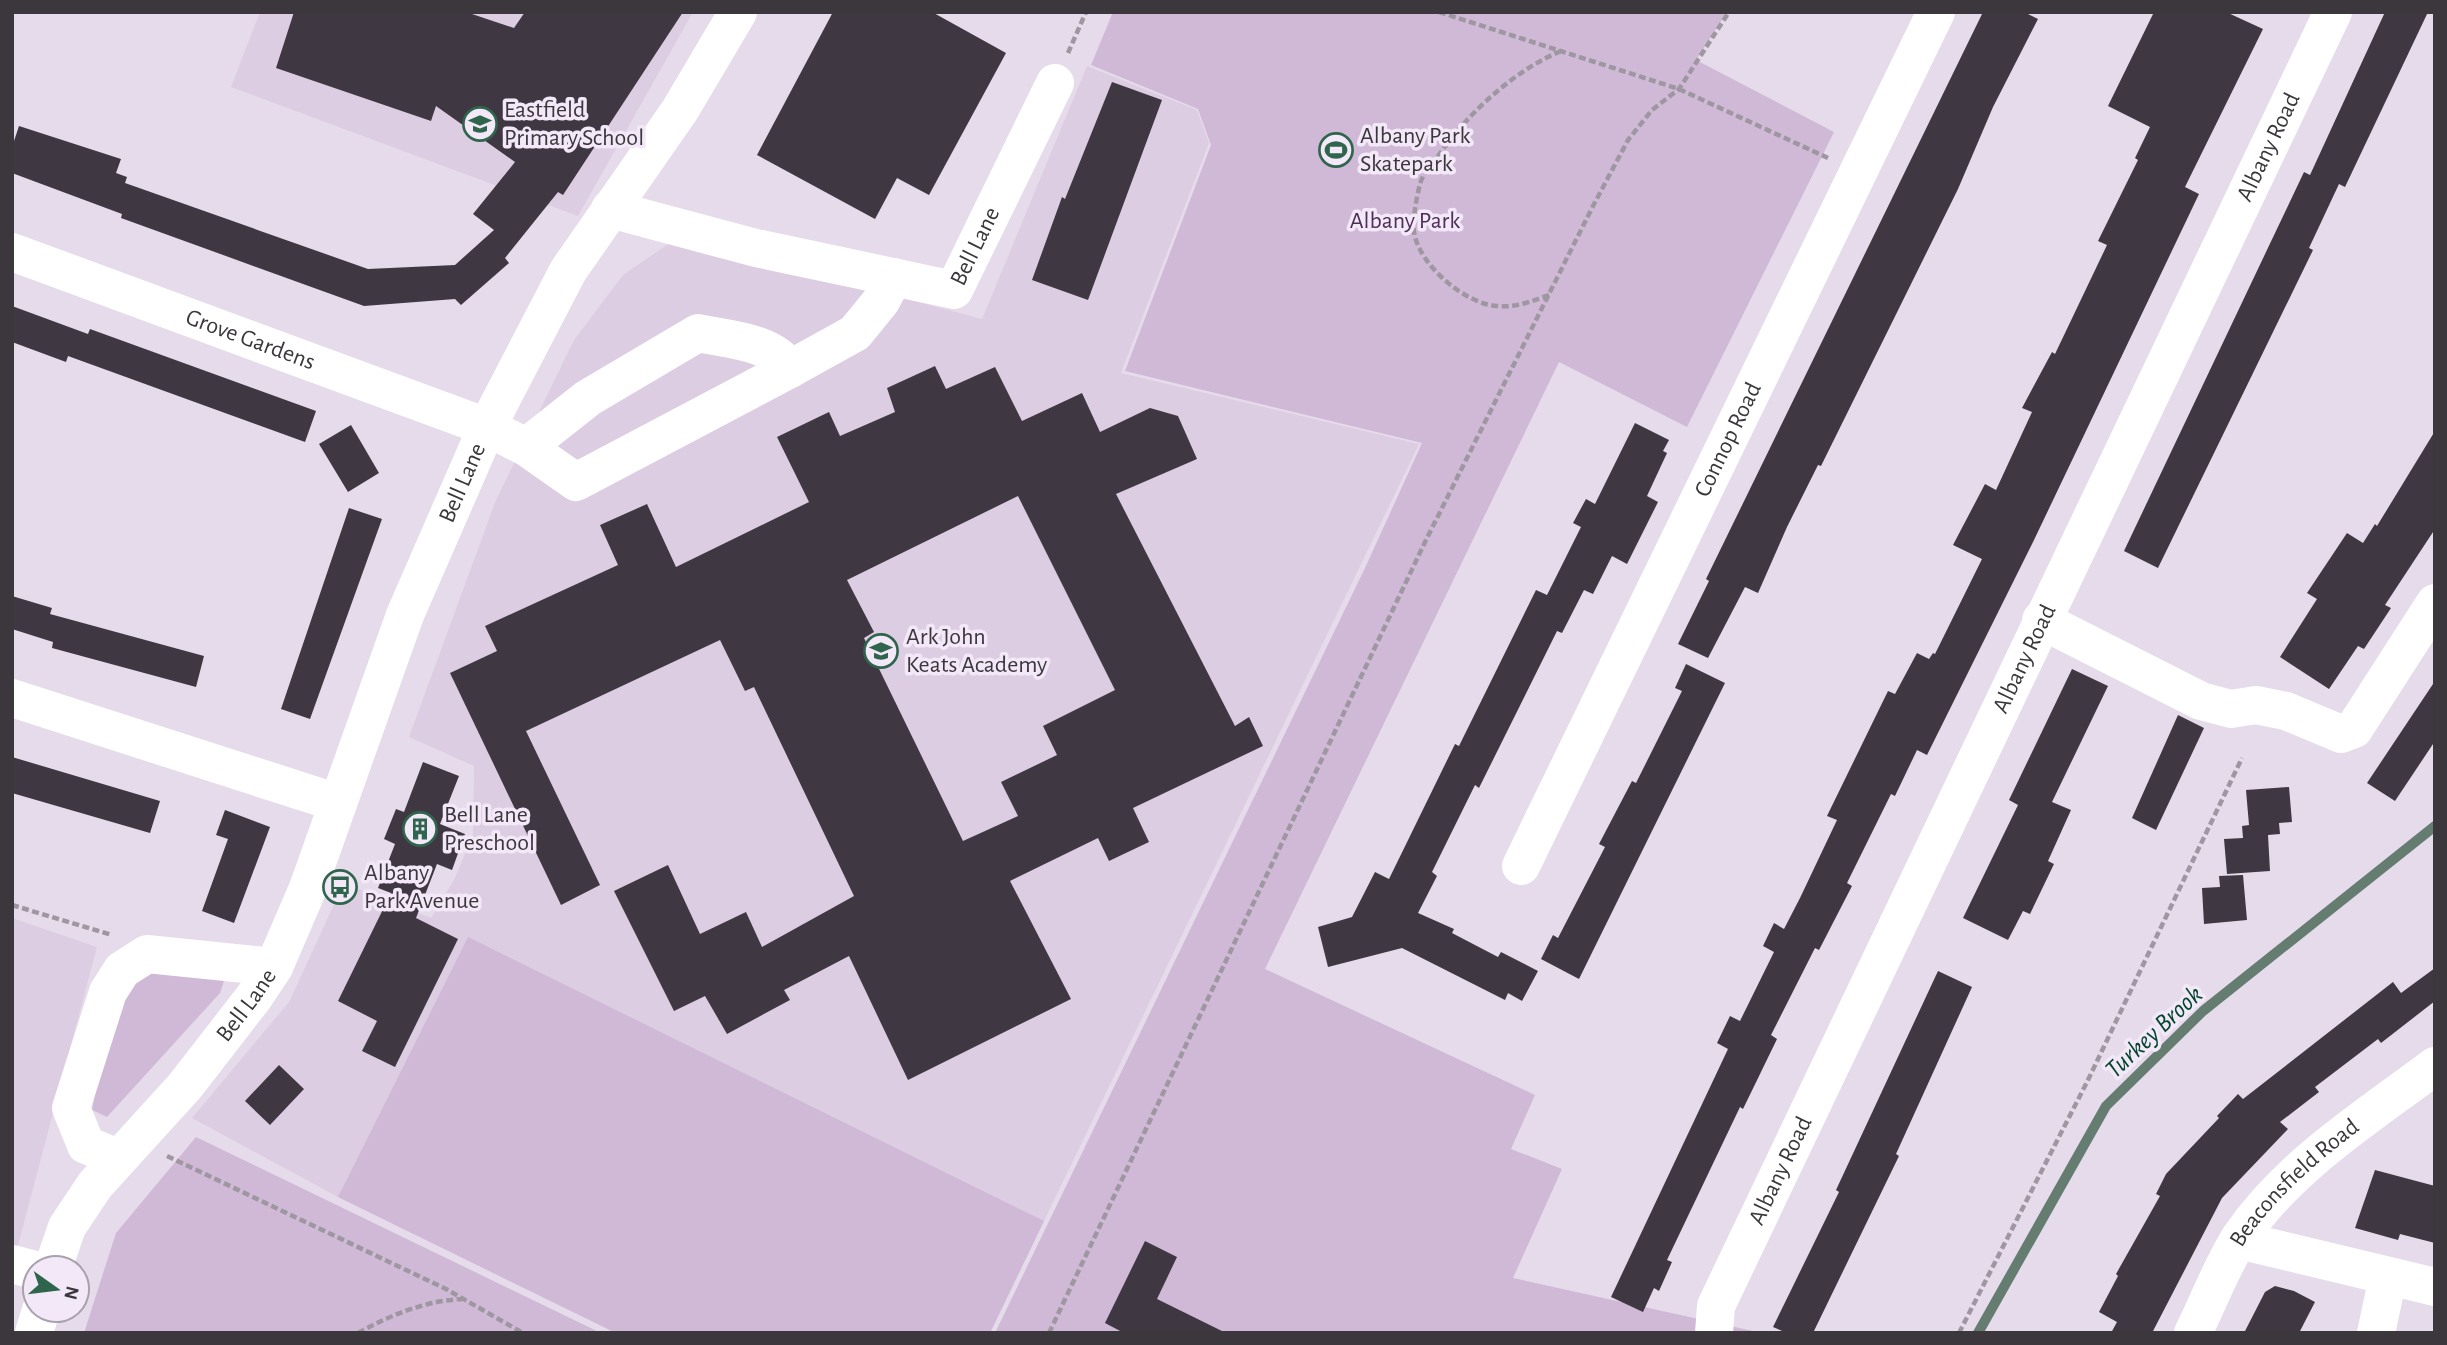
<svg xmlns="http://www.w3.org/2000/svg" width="2447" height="1345" font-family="'Alegreya Sans',sans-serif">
  <rect width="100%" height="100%" fill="#e6dbea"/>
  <!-- built -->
  <path fill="#ddcde2" d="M260,12H693L578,216L231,87Z
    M1087,66L1197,110L1209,143L1121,373L1419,444L990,1333H616L338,1197L192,1118L289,1002L344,883L431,918L455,878L473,834L474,766L409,737L496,500L574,340L623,275L677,238L982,319Z
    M12,918L97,947L12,1268Z"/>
  <!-- green -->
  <path fill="#cfb9d6" d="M1113,12H1727L1696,60L1834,132L1687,427L1559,362L1265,969L1535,1095L1511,1149L1562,1169L1513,1278L1762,1333H995L1365,568L1422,443L1125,371L1211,145L1198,109L1091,65Z
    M468,937L1044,1221L990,1333H616L338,1197Z
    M148,970L225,978L220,993L107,1117L92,1110L99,1073L125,996Z
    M196,1137L601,1333H84L116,1233Z"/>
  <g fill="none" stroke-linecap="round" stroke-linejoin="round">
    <!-- stream -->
    <path stroke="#657c70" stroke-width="10" d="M1978,1333L2106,1106L2203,1011L2435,826"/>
  </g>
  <!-- building -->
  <path fill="#3f3742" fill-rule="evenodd" d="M294,12H466L514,28L525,12H683L563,195L558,192L505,258L509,263L461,305L455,299L364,306L121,218L122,214L12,173V147L19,126L121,159L116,173L127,177L125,183L368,269L455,265L494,230L473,214L515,162L436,106L431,121L276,68Z
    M833,12H932L1006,53L929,195L897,178L875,219L757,155Z
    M1983,12H2024L2038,19L1993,107L1958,189L1821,466L1818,465L1787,527L1758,593L1745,587L1708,658L1678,644L1709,581L1706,579Z
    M2154,12H2226L2263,29L2185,187L2199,194L2034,540L1927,755L1917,750L1895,796L1891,794L1847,883L1852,886L1819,950L1815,948L1771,1035L1777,1039L1743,1109L1740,1107L1667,1260L1672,1262L1659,1291L1654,1288L1643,1312L1611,1297L1728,1049L1717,1043L1730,1016L1740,1021L1774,952L1763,946L1774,923L1784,929L1800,898L1837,820L1827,816L1888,691L1895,694L1917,653L1929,659L1933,653L1935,654L1982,559L1953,545L1985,484L1996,490L2032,412L2022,408L2052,352L2055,354L2107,245L2098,241L2138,160L2135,158L2150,127L2108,106Z
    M2385,12H2428L2345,187L2339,184L2309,248L2313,250L2158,568L2124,551L2304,172L2310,175Z
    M1112,82L1162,100L1088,300L1032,280L1062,197L1065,199Z
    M12,306L88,334L90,329L316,411L305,442L68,356L66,362L12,342Z
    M935,366L946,389L995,367L1022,421L1082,393L1100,432L1150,408L1178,416L1197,459L1116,494L1235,726L1249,717L1263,746L1133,808L1149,842L1109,861L1098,838L1010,881L1071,999L908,1080L849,956L784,990L790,1000L727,1034L705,996L674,1011L614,891L668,865L700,934L746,912L762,947L854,896L754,687L745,691L720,640L526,731L600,885L561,905L450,673L497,651L485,626L618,565L600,525L647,504L676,567L809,502L777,437L829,412L840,436L895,412L887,388ZM1018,496L1115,690L1043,726L1057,755L1001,782L1018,816L963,841L864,638L874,632L847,580Z
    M1635,423L1669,440L1663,451L1667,453L1647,496L1658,502L1627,564L1612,556L1593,594L1584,590L1562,633L1557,631L1479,788L1475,785L1432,872L1437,876L1418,913L1454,929L1452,933L1498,957L1501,952L1538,971L1522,1001L1508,993L1505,1000L1402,948L1328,967L1318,927L1352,917L1375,872L1389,879L1455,744L1459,746L1536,590L1547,595L1581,527L1573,523L1586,499L1595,504Z
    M351,425L379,473L348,492L319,444Z
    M2435,431V529L2385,605L2391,608L2364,649L2358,646L2329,689L2280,657L2317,599L2307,593L2347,533L2363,543L2375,524L2377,526Z
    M349,508L382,519L310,719L281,709Z
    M12,596L52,608L50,614L204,656L196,687L52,648L53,642L12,629Z
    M1686,664L1725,683L1579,979L1541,959L1553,935L1558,938L1605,847L1599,844L1632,781L1636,783L1682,691L1675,688Z
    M2072,669L2108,686L2052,802L2071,810L2048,861L2054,864L2030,914L2023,911L2008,940L1963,918L2018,805L2009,800Z
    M2435,681V741L2395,801L2367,783Z
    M2178,715L2204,728L2156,830L2132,818Z
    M12,757L160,801L150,833L12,793Z
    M423,762L459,776L440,824L465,834L452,870L437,864L416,918L458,939L395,1067L362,1051L377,1021L338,1001L391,893L378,888L395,844L384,839L396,809L404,812Z
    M2289,787L2292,822L2279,823L2280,834L2268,835L2270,871L2227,874L2224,839L2243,838L2242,826L2249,825L2246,790Z
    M225,810L270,827L234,923L202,911L228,839L216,835Z
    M2243,875L2247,920L2204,924L2202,888L2220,887L2219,876Z
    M2435,968V1001L2381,1043L2378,1039L2315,1087L2319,1092L2280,1122L2288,1129L2222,1198L2152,1333H2111L2117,1322L2099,1312L2118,1276L2116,1274L2160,1196L2156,1194L2166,1174L2219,1118L2217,1116L2238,1094L2243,1099L2393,982L2401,993Z
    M1938,971L1972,987L1896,1154L1899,1156L1813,1333H1787L1773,1327L1839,1192L1836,1190Z
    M279,1065L304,1089L270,1125L245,1101Z
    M2375,1170L2435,1186V1243L2400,1234L2398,1240L2355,1228Z
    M1145,1241L1177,1257L1157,1299L1226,1333H1124L1105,1323Z
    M2275,1286L2294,1291L2315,1302L2299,1333H2244L2265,1292Z"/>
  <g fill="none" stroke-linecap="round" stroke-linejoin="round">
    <!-- path -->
    <path stroke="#9e96a0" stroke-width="4.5" stroke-dasharray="7 3.5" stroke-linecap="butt" d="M1439,12L1679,89L1828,158
      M1068,53L1086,12
      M1549,295C1532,301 1516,308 1497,306C1465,304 1419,265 1414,232C1412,220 1417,196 1420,184C1422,176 1429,168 1434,162C1464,117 1511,72 1561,51
      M12,905L112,935
      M167,1156L446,1289L523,1333
      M358,1333C391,1315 424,1301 462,1299
      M1049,1333L1426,540L1593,206L1628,140L1652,110L1679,89L1729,12
      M1959,1333L2087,1082L2242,758"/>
    <!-- minor -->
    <g stroke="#fff" stroke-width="38">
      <path id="s1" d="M610,209L756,248L954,290L1055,83"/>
      <path id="s2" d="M12,252L487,427L526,447L576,482L790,369C772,341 729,340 698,333L588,398L526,447"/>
      <path d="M790,369L855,333L881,301L894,277"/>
      <path d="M2041,620L2201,701L2231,709L2256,705L2286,711L2341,734L2354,729L2435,603"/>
      <path d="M12,698L338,803"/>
      <path id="s3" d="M1521,866L1936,12"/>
      <path d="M118,1158L86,1145L71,1108L108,992L122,970L147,954L274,967"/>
      <path d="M2239,1240L2435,1287"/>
      <path d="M12,1264L35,1270"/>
      <path id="s4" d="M53,1268L67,1227L95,1185L185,1086L254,997L274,967L308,888L405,615L487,427L568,271L680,110L738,12"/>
      <path d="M34,1333L41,1310"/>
      <path id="s5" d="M1714,1333L1716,1306L2333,12"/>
      <path id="s6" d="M2193,1333C2209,1301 2222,1265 2241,1236C2290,1165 2367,1117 2435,1066"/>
      <path d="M2376,1333L2388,1277"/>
    </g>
  </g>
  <!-- icons -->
  <defs>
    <g id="school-ring" transform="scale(1.75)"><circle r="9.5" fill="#f3e8f7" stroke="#2f654c" stroke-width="1.5"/><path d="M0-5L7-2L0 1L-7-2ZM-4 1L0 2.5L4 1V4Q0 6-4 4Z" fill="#2f654c"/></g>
    <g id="stadium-ring" transform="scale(1.75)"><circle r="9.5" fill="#f3e8f7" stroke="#2f654c" stroke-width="1.5"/><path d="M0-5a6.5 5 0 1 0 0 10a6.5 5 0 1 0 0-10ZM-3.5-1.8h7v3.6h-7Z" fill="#2f654c"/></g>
    <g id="building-ring" transform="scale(1.75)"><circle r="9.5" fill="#f3e8f7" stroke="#2f654c" stroke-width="1.5"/><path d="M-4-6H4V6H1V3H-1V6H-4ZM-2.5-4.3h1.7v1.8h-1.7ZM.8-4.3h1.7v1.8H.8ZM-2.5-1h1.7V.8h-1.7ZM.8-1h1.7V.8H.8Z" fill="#2f654c"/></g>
    <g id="bus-ring" transform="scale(1.75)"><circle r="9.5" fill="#f3e8f7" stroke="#2f654c" stroke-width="1.5"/><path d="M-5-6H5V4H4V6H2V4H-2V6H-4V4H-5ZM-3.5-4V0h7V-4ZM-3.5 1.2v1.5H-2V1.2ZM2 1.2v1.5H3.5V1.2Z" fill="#2f654c"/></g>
  </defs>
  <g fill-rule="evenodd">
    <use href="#school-ring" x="480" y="124"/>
    <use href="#stadium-ring" x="1336" y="150"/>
    <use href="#school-ring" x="881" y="651"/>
    <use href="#building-ring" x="420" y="829"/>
    <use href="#bus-ring" x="340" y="887"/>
  </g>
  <g text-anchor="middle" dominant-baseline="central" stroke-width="7" stroke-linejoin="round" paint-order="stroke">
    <!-- poi labels -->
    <g font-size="24" fill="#3b373c" stroke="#f3e8f7" text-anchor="start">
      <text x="504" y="110">Eastfield<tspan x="504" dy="28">Primary School</tspan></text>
      <text x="1360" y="136">Albany Park<tspan x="1360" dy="28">Skatepark</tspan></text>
      <text x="906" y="637">Ark John<tspan x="906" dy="28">Keats Academy</tspan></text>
      <text x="444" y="815">Bell Lane<tspan x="444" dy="28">Preschool</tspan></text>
      <text x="364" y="873">Albany<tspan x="364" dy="28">Park Avenue</tspan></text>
    </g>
    <!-- street labels -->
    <g font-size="24" fill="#3b373c" stroke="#f3e8f7">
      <text stroke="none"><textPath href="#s5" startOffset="1311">Albany Road</textPath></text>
      <text stroke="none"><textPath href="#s1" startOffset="402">Bell Lane</textPath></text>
      <text stroke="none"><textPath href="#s2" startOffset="254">Grove Gardens</textPath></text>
      <text stroke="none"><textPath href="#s3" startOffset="474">Connop Road</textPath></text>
      <text stroke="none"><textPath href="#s4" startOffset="896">Bell Lane</textPath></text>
      <text stroke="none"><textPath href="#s5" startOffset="744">Albany Road</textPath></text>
      <text stroke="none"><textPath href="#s4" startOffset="329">Bell Lane</textPath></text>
      <text stroke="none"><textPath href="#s5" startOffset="177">Albany Road</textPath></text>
      <text stroke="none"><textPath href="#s6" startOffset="184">Beaconsfield Road</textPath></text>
    </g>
    <!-- park labels -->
    <g font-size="24" fill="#4e2f57" stroke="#f3e8f7">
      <text x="1405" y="221">Albany Park</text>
    </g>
    <!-- water labels -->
    <g font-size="26" font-style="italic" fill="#01462d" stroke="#f3e8f7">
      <text transform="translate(2154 1032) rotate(-43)">Turkey Brook</text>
    </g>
  </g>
  <!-- border -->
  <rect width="2447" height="1345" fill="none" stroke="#3b373c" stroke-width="28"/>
  <!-- north arrow -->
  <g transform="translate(56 1289) rotate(104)"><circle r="33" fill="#f3e8f7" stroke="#a9a1ac" stroke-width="2"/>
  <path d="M0-5L12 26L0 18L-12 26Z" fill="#2f654c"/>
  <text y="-10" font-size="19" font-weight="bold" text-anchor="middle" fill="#3b373c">N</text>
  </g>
</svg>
